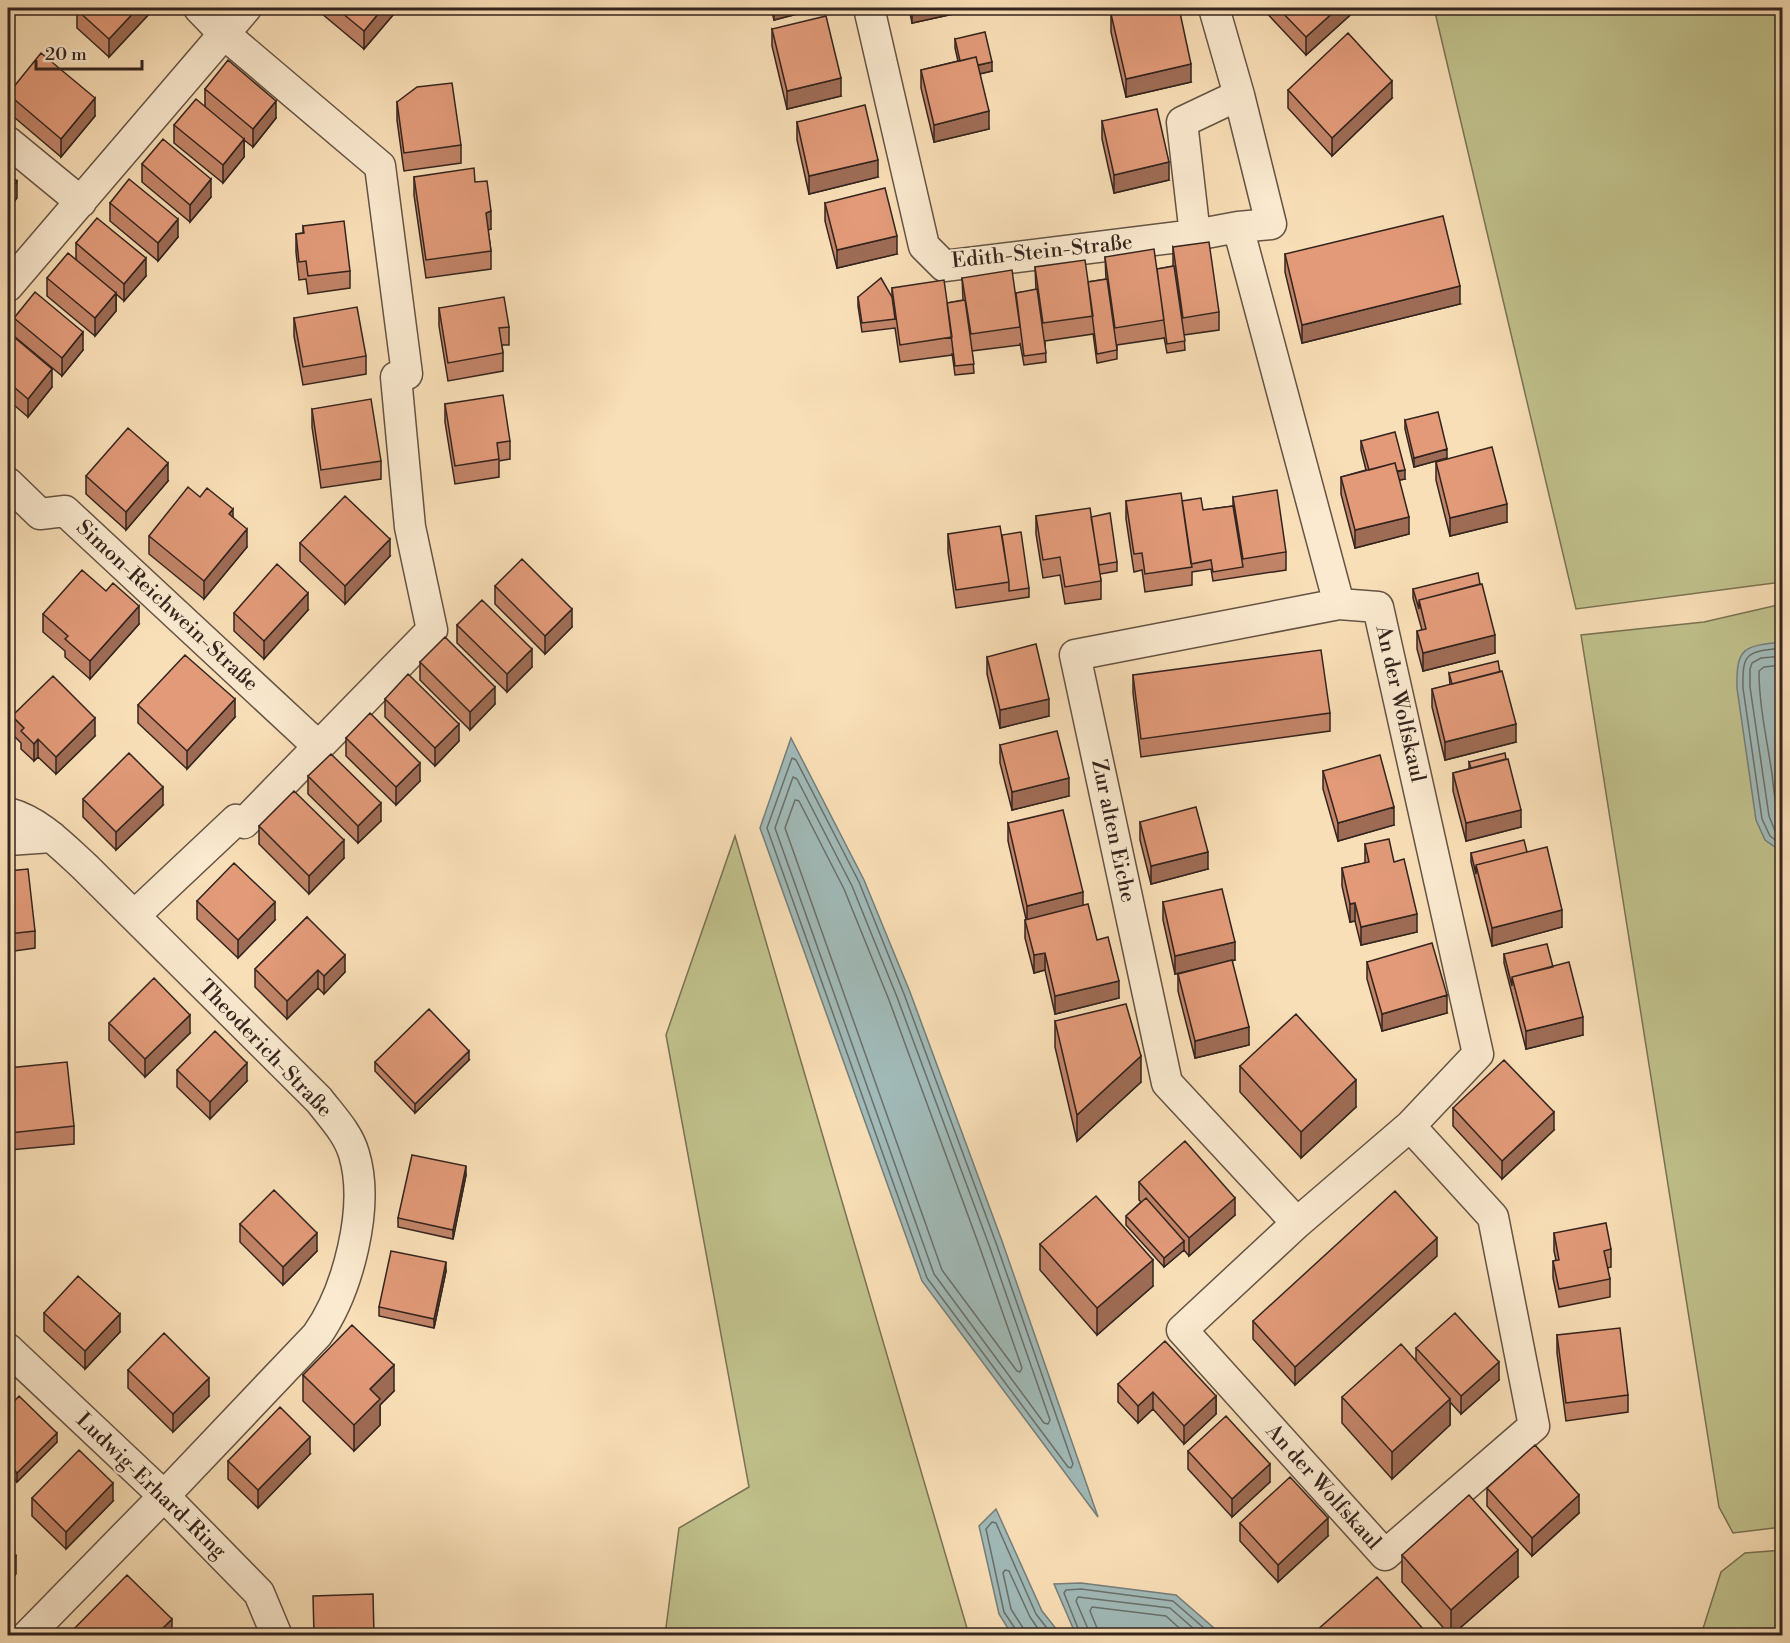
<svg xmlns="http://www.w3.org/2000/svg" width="1790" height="1643" font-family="'Libre Bodoni',serif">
  <rect width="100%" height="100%" fill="#f9dfb7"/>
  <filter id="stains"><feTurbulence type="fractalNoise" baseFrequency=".00333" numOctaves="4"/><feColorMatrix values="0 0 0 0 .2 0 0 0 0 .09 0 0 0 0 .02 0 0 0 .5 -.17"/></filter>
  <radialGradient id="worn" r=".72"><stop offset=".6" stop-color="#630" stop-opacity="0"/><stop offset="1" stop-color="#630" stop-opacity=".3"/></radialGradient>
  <!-- green -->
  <path fill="#c0c18c" stroke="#7a7255" stroke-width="1.5" d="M1434,8H1782V582L1576,609Z
    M1782,604V1527L1733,1533L1719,1507L1581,635L1704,622Z
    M735,836L969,1635H665L679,1528L749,1487L666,1035Z
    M1782,1550V1635H1701L1721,1572L1745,1553Z"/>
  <!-- water -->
  <path fill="#a1bab8" stroke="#757e7a" stroke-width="1.5" d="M1782,642V852L1765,840L1756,820L1737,688C1736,647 1744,646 1782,642Z
    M791,738L864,880L910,992L1002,1241L1098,1517L922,1281L760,828Z
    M1782,883V963C1779,937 1771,908 1782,883Z
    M996,1509L1042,1611L1061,1635H1012L999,1614L979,1526Z
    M1081,1583L1176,1595L1222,1635H1076L1054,1584Z"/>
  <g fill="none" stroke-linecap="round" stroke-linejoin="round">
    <!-- shore -->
    <path stroke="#6a6f6b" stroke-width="1.5" d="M1782,648C1748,652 1742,651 1743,688L1762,819L1770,836L1782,845
      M1782,656L1761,658L1752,663L1750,669V687L1769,816L1775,831L1782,836
      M1782,665L1764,667L1759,671C1759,705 1767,740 1772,774C1774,790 1775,810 1782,825
      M792,758L796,760L859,882L904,994L996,1243L1073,1464L1071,1468L1068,1467L927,1278L767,828Z
      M793,777L797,779L852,886L897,997L989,1245L1050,1420L1048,1424L1044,1423L934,1274L775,828Z
      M795,800L799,801L844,889L889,1000L980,1248L1022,1368L1020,1372L1017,1371L942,1270L785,828Z
      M1016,1636V1630L1004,1612L986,1529L992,1522L996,1523L1036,1614L1053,1636
      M1024,1636L1023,1628L1011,1609L1003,1573L1005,1570L1009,1571L1030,1617L1043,1636
      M1081,1636L1064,1593L1066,1590L1081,1589L1173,1601L1213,1636
      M1089,1636L1088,1629L1076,1601L1078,1597L1170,1608L1202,1636
      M1098,1636L1097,1628L1090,1611L1092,1607L1166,1616L1188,1636"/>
    <!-- minor casing -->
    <g stroke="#645344" stroke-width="33">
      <path id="minor" d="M869,8L924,246L944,266L1195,235
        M1214,8L1239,95L1271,224L1238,227L1195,235L1182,122L1239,95
        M8,142L81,202
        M1238,227L1339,604L1378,607L1478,1054L1410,1126L1297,1223L1182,1330L1385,1555L1534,1426L1493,1217L1410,1126
        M8,286L246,8
        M8,483L40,514L65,511L319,747
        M8,813C40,822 61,845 85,867L319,1100C332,1117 348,1133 354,1154C370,1207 348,1291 317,1335L164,1496L27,1636
        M8,840L52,837
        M134,916L236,820L244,823L432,630L410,527L396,377L407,374L380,166L223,33L199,8
        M1297,1223L1167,1083L1075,655L1339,604
        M8,1349L164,1496L259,1593L277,1636"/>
    </g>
    <!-- minor -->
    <use href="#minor" stroke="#fbead0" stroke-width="30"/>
  </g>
  <!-- wall -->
  <path fill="#c28468" stroke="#33241e" stroke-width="1.5" d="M151,8V12L109,57L77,28V10Z
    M315,8H399L364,49Z
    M771,8H820L774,20Z
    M909,8H972V10L912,23Z
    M1262,8H1358L1306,55Z
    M1111,14L1191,82L1126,97L1111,32Z
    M772,29L841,96L787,109L772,46Z
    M955,39L992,71L980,74L989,129L934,142L921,88V70L958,61L955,48Z
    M205,89L276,118L253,147L244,140V157L223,183L174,143V125L205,107Z
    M1288,90L1392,98L1332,156L1288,108Z
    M8,94L95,116L61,157L8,112Z
    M397,102L461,145V163L404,171L397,120Z
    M1102,121L1169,180L1114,193L1102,139Z
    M797,122L878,177L809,194L797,140Z
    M142,164L211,197L190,222L142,182Z
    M414,177L475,182L491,229L488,230L491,251V269L426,278L414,195Z
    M110,203L178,237L158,261L110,221Z
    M825,203L897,254L837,268L825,221Z
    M303,226L350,271V288L308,294L306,279L299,280L296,252V234L303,233Z
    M76,243L146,276L124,301L116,294V311L95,336L47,296V278L76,260Z
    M1173,247L1219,312V330L1184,335L1185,350L1167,353L1164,337V338L1117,345V359L1097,363L1093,333V334L1045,341L1046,362L1024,365L1020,343V345L972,351L974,373L955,375L952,353V355L900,362L895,328L862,332L858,306V297H892V288L947,303L963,300L962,278L1016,293L1036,290L1035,267L1088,282L1106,279L1105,257L1157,269L1173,266Z
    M1285,254L1460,304L1302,343L1285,272Z
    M439,308L509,327V345H502L503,353V371L448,381L439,326Z
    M14,318L83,350L62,376L14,336Z
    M294,318L366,356V374L303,385L294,336Z
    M8,332L52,387L28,417L8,400Z
    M445,404L510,441V459L499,461V477L455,484L445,422Z
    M312,409L381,461V479L321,488L312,427Z
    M1405,420L1447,458L1414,467L1405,429Z
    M1361,441L1405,479L1399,480L1409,534L1355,548L1341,494V477L1366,470L1361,450Z
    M1436,462L1507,522L1450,536L1436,480Z
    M86,476L168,481L126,530L86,494Z
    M200,497L233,517L247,547L204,599L149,554V536Z
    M1233,497L1286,552V570L1213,581L1211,569L1192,572V585L1145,592L1142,570L1134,572L1126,519V501H1182L1203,510L1233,506Z
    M1036,516L1091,517L1117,562V571L1100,574L1101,581V599L1065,604L1060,575L1043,578L1036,534Z
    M948,534L1002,535L1029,588V597L956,608L948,552Z
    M300,543L390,556L345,604L300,561Z
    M1480,584L1495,653L1423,671L1417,649V631L1422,630L1413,598V589Z
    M495,586L572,627L545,654L495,604Z
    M308,610L264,659L234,631V613Z
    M43,614L139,624L90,679L65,657V651L43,632Z
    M457,625L532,667L507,692L457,643Z
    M987,657L1049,716L1000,728L987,674Z
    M420,662L495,704L470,730L420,680Z
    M1449,673L1516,742L1445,760L1432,707V689L1450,685Z
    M1133,675L1330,713V731L1141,757L1133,693Z
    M385,699L459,741L435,766L385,717Z
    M138,705L235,717L187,769L138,723Z
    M12,716L95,736L56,774L38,757L34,761L21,749V743L12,734Z
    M346,738L420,781L396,805L346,756Z
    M1000,745L1069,796L1012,810L1000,763Z
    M1469,762L1521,827L1466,841L1453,791V773L1469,769Z
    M1323,771L1394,825L1338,841L1323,789Z
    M308,776L381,821L358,843L308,794Z
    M83,799L163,805L116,850L83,817Z
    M1140,822L1208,869L1151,884L1140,840Z
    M1008,823L1083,906L1097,940L1119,998L1055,1014L1045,970L1034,973L1025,938V920L1026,919L1008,841Z
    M259,826L344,858L309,894L259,844Z
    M1365,844L1394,862L1417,932L1361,945L1355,921L1350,922L1342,886V868L1365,863Z
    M1527,852L1562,927L1492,946L1471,862V853Z
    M8,871L35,931V948L8,952Z
    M197,901L275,920L238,958L197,919Z
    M1163,902L1235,960L1232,961L1249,1045L1195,1058L1178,991V974L1194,969L1175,974L1163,920Z
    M307,917L345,972L324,994L318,988L287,1019L255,987V969Z
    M1504,954L1553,967L1583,1035L1526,1049L1504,963Z
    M1367,962L1447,1013L1382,1031L1367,979Z
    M1055,1021L1141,1082L1077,1141L1055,1047Z
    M109,1023L190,1033L145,1077L109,1040Z
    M469,1060L415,1113L375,1071V1062Z
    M1240,1066L1356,1107L1301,1158L1240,1092Z
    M8,1068L74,1126V1144L10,1150L8,1128Z
    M177,1070L247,1081L210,1119L177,1087Z
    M1453,1108L1554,1130L1502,1179L1453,1126Z
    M466,1175L453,1239L398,1227V1218Z
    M1139,1182L1235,1215L1189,1256L1184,1250L1164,1267L1126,1225V1216L1141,1202L1139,1200Z
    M240,1224L317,1251L283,1285L240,1242Z
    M1554,1233L1611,1249V1267L1607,1268L1610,1279V1297L1559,1307L1553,1278V1261L1556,1260L1554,1251Z
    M1040,1244L1153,1286L1097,1335L1040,1270Z
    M1437,1256L1295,1385L1253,1339V1321Z
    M446,1271L434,1328L379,1316V1307Z
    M44,1313L120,1332L85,1369L44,1331Z
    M1557,1335L1628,1395V1412L1566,1421L1557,1353Z
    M1416,1348L1499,1380L1461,1414L1450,1402V1425L1392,1479L1342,1423V1397L1416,1361Z
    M128,1370L209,1396L173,1432L128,1388Z
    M303,1375L394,1391L380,1405V1425L354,1451L303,1401Z
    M1118,1384L1216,1396V1414L1184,1444L1153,1409L1138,1423L1118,1402Z
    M8,1408L57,1442L17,1482L8,1472Z
    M1188,1451L1270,1482L1232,1517L1188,1469Z
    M310,1454L258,1508L228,1479V1461Z
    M1487,1488L1579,1513L1532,1556L1487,1506Z
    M32,1498L113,1501L66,1549L32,1516Z
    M1240,1523L1328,1536L1278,1582L1240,1541Z
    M1402,1555L1518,1577L1452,1635H1450L1402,1582Z"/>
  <!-- shaded-wall -->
  <path fill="#9e6c55" stroke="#33241e" stroke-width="1.5" d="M138,8H151V12L109,57V39Z
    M383,8H399L364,49V31Z
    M774,8H820L774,20Z
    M912,8H972V10L912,23Z
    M1338,8H1358L1306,55V37Z
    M992,62V71L962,78V69Z
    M1191,64V82L1126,97V79Z
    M841,78V96L787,109V91Z
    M1392,81V98L1332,156V138Z
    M95,98V116L61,157V139Z
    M276,101V118L253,147V129Z
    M989,111V129L934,142V125Z
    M244,139V157L223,183V165Z
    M878,160V177L809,194V176Z
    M1169,162V180L1114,193V175Z
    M211,179V197L190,222V205Z
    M17,181V198L8,210V192Z
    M491,211V229L486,231V213Z
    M178,219V237L158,261V243Z
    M897,236V254L837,268V250Z
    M146,258V276L124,301V284Z
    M1460,286V304L1302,343V325Z
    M116,293V311L95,336V318Z
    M83,332V350L62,376V358Z
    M52,369V387L28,417V399Z
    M1447,449V458L1414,467V458Z
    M168,463V481L126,530V512Z
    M1405,470V479L1371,487V478Z
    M1507,504V522L1450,536V518Z
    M233,509V527L229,514Z
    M1409,517V534L1355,548V530Z
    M247,529V547L204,599V581Z
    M390,539V556L345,604V586Z
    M308,593V610L264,659V641Z
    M139,606V624L90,679V661Z
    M572,609V627L545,654V636Z
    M1495,635V653L1423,671V653Z
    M532,649V667L507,692V674Z
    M495,687V704L470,730V712Z
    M235,699V717L187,769V751Z
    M1049,699V716L1000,728V710Z
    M95,718V736L56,774V757Z
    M459,724V741L435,766V748Z
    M1516,724V742L1445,760V742Z
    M38,739V757L34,761V744Z
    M420,763V781L396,805V787Z
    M1069,778V796L1012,810V792Z
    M163,787V805L116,850V832Z
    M381,803V821L358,843V826Z
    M1394,807V825L1338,841V823Z
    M1521,810V827L1466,841V823Z
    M344,840V858L309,894V876Z
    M1208,852V869L1151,884V866Z
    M1083,892V910L1027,924V906Z
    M275,902V920L238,958V940Z
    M1355,903V921L1350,922V904Z
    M1562,910V927L1492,946V928Z
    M1417,914V932L1361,945V927Z
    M1235,942V960L1175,974V956Z
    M1045,953V970L1034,973V955Z
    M345,955V972L324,994V976Z
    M318,970V988L287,1019V1001Z
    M1119,981V998L1055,1014V996Z
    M1447,995V1013L1382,1031V1014Z
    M190,1015V1033L145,1077V1059Z
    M1583,1017V1035L1526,1049V1031Z
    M1249,1027V1045L1195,1058V1041Z
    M469,1051V1060L415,1113V1104Z
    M1141,1056V1082L1077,1141V1115Z
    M247,1063V1081L210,1119V1102Z
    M1356,1080V1107L1301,1158V1132Z
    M1554,1112V1130L1502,1179V1161Z
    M466,1166V1175L453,1239V1230Z
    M1235,1198V1215L1189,1256V1238Z
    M317,1233V1251L283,1285V1267Z
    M1437,1238V1256L1295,1385V1367Z
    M1184,1241V1250L1164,1267V1258Z
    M1153,1260V1286L1097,1335V1308Z
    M446,1262V1271L434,1328V1319Z
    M120,1314V1332L85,1369V1351Z
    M1499,1362V1380L1461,1414V1396Z
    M394,1365V1391L380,1405V1425L354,1451V1425L370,1389Z
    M209,1378V1396L173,1432V1414Z
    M1153,1392V1409L1138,1423V1406Z
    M1216,1396V1414L1184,1444V1426Z
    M1450,1399V1425L1392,1479V1452Z
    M57,1433V1442L17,1482V1473Z
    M310,1437V1454L258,1508V1490Z
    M1270,1464V1482L1232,1517V1499Z
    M113,1483V1501L66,1549V1532Z
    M1579,1495V1513L1532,1556V1538Z
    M1328,1518V1536L1278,1582V1565Z
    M1518,1550V1577L1452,1635H1451V1610Z
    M16,1556V1574L8,1583V1565Z
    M172,1619V1635H156Z
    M1424,1630V1635H1418Z"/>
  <!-- building -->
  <path fill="#e29a79" stroke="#33241e" stroke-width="1.5" d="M79,8H138L109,39L77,10Z
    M336,8H383L364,31Z
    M1140,8H1179L1191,64L1126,79L1111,14Z
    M1278,8H1338L1306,37Z
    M826,16L841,78L787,91L772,29Z
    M985,32L992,62L978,65L976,57L960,61L955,39Z
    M1348,33L1392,81L1332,138L1288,90Z
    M41,53L95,98L61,139L8,94Z
    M976,57L989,111L934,125L921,70Z
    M228,60L276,101L253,129L205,89Z
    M452,83L461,145L404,153L397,102L417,87Z
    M196,99L244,139L223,165L174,125Z
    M865,105L878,160L809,176L797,122Z
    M1157,109L1169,162L1114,175L1102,121Z
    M163,139L211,179L190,205L142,164Z
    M474,168L475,182L487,181L491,211L486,213L491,251L426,260L414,177Z
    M8,173L17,181L8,192Z
    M129,179L178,219L158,243L110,203Z
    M885,188L897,236L837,250L825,203Z
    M1443,216L1460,286L1302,325L1285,254Z
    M97,218L146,258L124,284L76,243Z
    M344,221L350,271L308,276L306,261L299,262L296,234L304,233L303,226Z
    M1209,242L1219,312L1183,318L1173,247Z
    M1154,249L1164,320L1115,328L1105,257Z
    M68,253L116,293L95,318L47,278Z
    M1085,260L1093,316L1043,323L1035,267Z
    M1174,266L1185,341L1167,344L1157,269Z
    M1012,270L1020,327L971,334L962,278Z
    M881,278L892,297L895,319L862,323L858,297Z
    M1107,279L1117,350L1097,354L1088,282Z
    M944,280L952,337L900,345L892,288Z
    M1037,289L1046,353L1024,356L1016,293Z
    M35,292L83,332L62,358L14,318Z
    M504,297L509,327L499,328L503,353L448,363L439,308Z
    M965,300L974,364L955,366L947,303Z
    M357,307L366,356L303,367L294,318Z
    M8,332L52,369L28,399L8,382Z
    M503,395L510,441L497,443L499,459L455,466L445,404Z
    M371,399L381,461L321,470L312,409Z
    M1438,412L1447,449L1414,458L1405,420Z
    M128,428L168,463L126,512L86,476Z
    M1395,432L1405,470L1397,471L1395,463L1369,470L1361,441Z
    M1492,447L1507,504L1450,518L1436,462Z
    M1395,463L1409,517L1355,530L1341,477Z
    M188,487L200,497L207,488L233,509L229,514L247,529L204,581L149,536Z
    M1277,490L1286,552L1243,559L1233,497Z
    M1181,493L1192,567L1145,574L1142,553L1134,554L1126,501Z
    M345,496L390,539L345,586L300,543Z
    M1201,498L1203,510L1233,506L1243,567L1213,572L1211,560L1191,564L1182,501Z
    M1090,508L1101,581L1065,587L1060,557L1043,560L1036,516Z
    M1110,513L1117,562L1099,565L1091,517Z
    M1000,526L1009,582L956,590L948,534Z
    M1021,532L1029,588L1009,591V582L1002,535Z
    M522,559L572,609L545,636L495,586Z
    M277,564L308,593L264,641L234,613Z
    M82,570L106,591L113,583L139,606L90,661L65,639L68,636L43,614Z
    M1478,573L1480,584L1419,600V609L1413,589Z
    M1482,584L1495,635L1423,653L1417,631L1426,629L1419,600Z
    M482,600L532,649L507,674L457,625Z
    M445,637L495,687L470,712L420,662Z
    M1036,644L1049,699L1000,710L987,657Z
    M1321,650L1330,713L1141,739L1133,675Z
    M185,655L235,699L187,751L138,705Z
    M1498,661L1500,672L1452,684L1449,673Z
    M1502,671L1516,724L1445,742L1432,689Z
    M408,674L459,724L435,748L385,699Z
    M53,676L95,718L56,757L38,739L34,744L21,731L24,728L12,716Z
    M370,713L420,763L396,787L346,738Z
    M1057,731L1069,778L1012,792L1000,745Z
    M129,753L163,787L116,832L83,799Z
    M1505,753L1506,759L1471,768L1469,762Z
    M331,754L381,803L358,826L308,776Z
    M1380,755L1394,807L1338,823L1323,771Z
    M1508,759L1521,810L1466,823L1453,773Z
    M294,791L344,840L309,876L259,826Z
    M1196,807L1208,852L1151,866L1140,822Z
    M1063,810L1083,892L1027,906L1008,823Z
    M1389,839L1394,862L1404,859L1417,914L1361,927L1355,903L1350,904L1342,868L1369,862L1365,844Z
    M1524,840L1527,852L1476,865V874L1471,853Z
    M1547,847L1562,910L1492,928L1476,865Z
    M234,863L275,902L238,940L197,901Z
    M28,869L35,931L8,934V871Z
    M1222,889L1235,942L1175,956L1163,902Z
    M1088,904L1097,940L1108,937L1119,981L1055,996L1045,953L1034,955L1025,920Z
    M307,917L345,955L324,976L318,970L287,1001L255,969Z
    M1432,943L1447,995L1382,1014L1367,962Z
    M1547,944L1553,967L1512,977V986L1504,954Z
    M1232,960L1249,1027L1195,1041L1178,974Z
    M1569,962L1583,1017L1526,1031L1512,977Z
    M154,978L190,1015L145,1059L109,1023Z
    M1126,1004L1141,1056L1077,1115L1055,1021Z
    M429,1009L469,1051L415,1104L375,1062Z
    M1296,1014L1356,1080L1301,1132L1240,1066Z
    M215,1031L247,1063L210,1102L177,1070Z
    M1504,1060L1554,1112L1502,1161L1453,1108Z
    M67,1062L74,1126L10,1133L8,1111V1068Z
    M1185,1141L1235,1198L1189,1238L1139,1182Z
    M412,1155L466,1166L453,1230L398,1218Z
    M274,1190L317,1233L283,1267L240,1224Z
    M1395,1191L1437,1238L1295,1367L1253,1321Z
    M1096,1196L1153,1260L1097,1308L1040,1244Z
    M1146,1198L1184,1241L1164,1258L1126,1216Z
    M1606,1223L1611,1249L1604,1251L1610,1279L1559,1289L1553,1261L1559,1260L1554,1233Z
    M391,1251L446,1262L434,1319L379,1307Z
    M78,1276L120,1314L85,1351L44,1313Z
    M1455,1313L1499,1362L1461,1396L1416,1348Z
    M352,1325L394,1365L370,1389L380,1399L354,1425L303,1375Z
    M1620,1328L1628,1395L1566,1403L1557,1335Z
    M164,1333L209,1378L173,1414L128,1370Z
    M1165,1341L1216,1396L1184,1426L1153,1392L1138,1406L1118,1384Z
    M1401,1344L1450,1399L1392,1452L1342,1397Z
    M19,1396L57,1433L17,1473L8,1463V1408Z
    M280,1407L310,1437L258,1490L228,1461Z
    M1226,1416L1270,1464L1232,1499L1188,1451Z
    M1535,1445L1579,1495L1532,1538L1487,1488Z
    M79,1450L113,1483L66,1532L32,1498Z
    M1290,1477L1328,1518L1278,1565L1240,1523Z
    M1469,1495L1518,1550L1451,1610L1402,1555Z
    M8,1547L16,1556L8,1565Z
    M127,1575L172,1619L156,1635H68Z
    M1377,1577L1424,1630L1418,1635H1317L1315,1632Z
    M373,1594L374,1635H314L313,1596Z"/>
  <g text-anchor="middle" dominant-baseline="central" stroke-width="4.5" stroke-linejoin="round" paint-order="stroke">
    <!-- street labels -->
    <g font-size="21" fill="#33241e" stroke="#fbead0">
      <text transform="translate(1042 252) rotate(-6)">Edith-Stein-Straße</text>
      <text transform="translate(167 606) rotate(43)">Simon-Reichwein-Straße</text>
      <text transform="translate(1400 704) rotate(77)">An der Wolfskaul</text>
      <text transform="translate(1113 831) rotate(78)">Zur alten Eiche</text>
      <text transform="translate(265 1049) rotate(46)">Theoderich-Straße</text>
      <text transform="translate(151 1486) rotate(44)">Ludwig-Erhard-Ring</text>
      <text transform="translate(1323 1487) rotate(48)">An der Wolfskaul</text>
    </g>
  </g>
  <!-- margin -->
  <rect width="1790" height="1643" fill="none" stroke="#f9dfb7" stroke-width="30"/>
  <rect x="9" y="9" width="1772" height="1625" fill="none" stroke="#33241e" stroke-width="3"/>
  <rect x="15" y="15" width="1760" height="1613" fill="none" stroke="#33241e" stroke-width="1.5"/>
  <!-- scale -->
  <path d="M36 60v9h106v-9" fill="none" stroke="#33241e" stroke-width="3"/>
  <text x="45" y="60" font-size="18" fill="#33241e" stroke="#fbead0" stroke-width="4.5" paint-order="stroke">20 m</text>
  <rect width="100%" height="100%" filter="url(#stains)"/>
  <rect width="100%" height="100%" fill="url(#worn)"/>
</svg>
